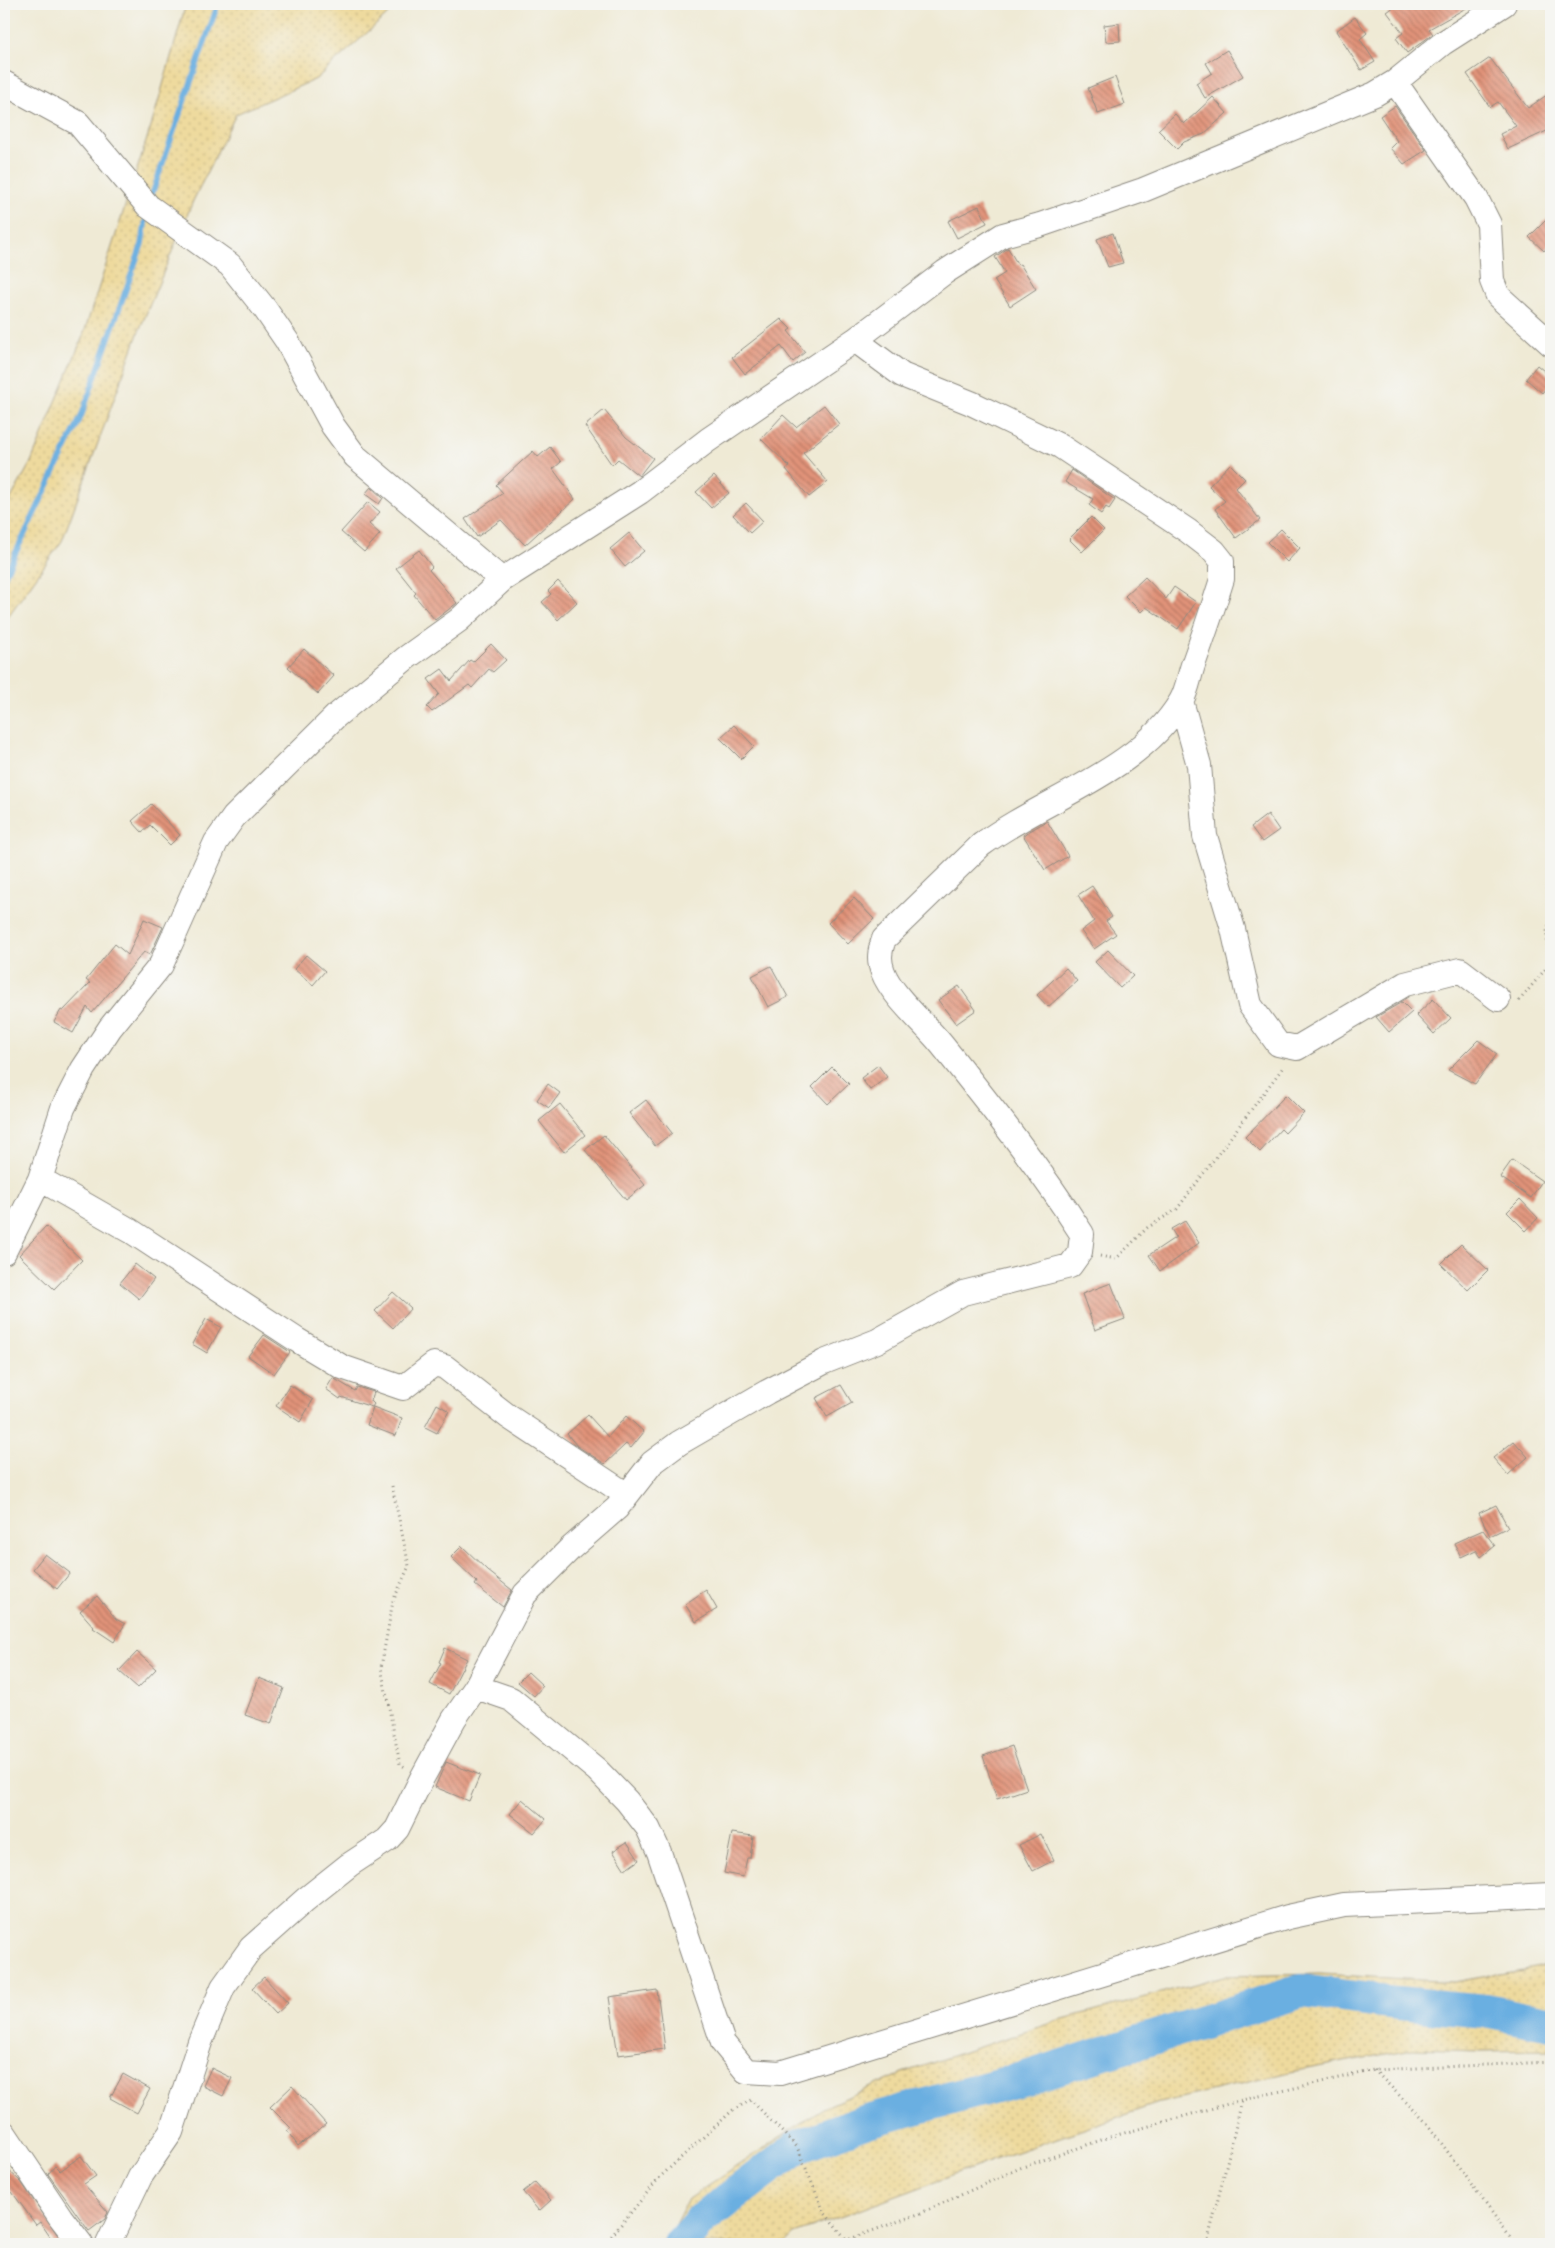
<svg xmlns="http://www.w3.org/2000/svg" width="1555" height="2248" font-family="Kalam,sans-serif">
  <defs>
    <pattern id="sand-dots" width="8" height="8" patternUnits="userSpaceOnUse" patternTransform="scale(1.25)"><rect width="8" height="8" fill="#eeda9e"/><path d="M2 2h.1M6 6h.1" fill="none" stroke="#cb8" stroke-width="1.8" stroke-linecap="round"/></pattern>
    <pattern id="building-back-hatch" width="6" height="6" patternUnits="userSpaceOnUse" patternTransform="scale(1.25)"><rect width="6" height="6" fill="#e19379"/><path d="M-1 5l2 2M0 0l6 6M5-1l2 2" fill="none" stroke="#b77863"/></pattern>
  </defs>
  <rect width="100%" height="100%" fill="#f6f6f2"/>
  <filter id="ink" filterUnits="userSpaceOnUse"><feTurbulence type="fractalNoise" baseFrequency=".02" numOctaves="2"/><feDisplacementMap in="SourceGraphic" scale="10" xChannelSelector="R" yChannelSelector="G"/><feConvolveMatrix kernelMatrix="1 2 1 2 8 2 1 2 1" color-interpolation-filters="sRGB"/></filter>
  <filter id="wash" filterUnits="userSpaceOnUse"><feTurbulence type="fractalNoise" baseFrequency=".0096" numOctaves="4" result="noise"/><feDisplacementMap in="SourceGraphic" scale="20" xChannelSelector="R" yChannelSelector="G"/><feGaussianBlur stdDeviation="1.12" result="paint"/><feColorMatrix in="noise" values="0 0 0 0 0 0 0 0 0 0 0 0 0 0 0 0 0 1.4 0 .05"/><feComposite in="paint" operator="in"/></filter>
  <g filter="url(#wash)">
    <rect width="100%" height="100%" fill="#efead5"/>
    <!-- sand -->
    <path fill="url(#sand-dots)" stroke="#8c8264" d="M186,4H399L316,79L236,114L193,201L139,331L62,541L4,622V511L31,462L83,336L153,120Z
      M1551,1965V2050L1480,2051L1412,2049L1291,2072L1159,2103L1005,2156L794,2234L784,2244H665L688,2199L823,2108L902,2073L1063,2019L1224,1976L1320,1974L1455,1982Z"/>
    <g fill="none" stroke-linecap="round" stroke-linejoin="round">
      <!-- stream -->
      <path stroke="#6bafe1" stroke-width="5.5" d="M150,200L218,4
        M4,577L81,417L142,244L147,212"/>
      <!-- river -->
      <path stroke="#6bafe1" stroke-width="34" d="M680,2244L701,2220L797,2147L867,2121L1029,2077L1301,1991L1397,2003L1486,2011L1551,2024"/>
    </g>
    <g id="blocks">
      <!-- building -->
      <path fill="url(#building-back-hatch)" d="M1398,4H1473L1429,29L1433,34L1407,53L1396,38L1403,33L1387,12Z
        M1355,17L1367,33L1360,39L1375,62L1361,70L1336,31Z
        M1119,23L1120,41L1106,42L1104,25Z
        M1227,50L1243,76L1205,98L1196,83L1212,73L1206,63Z
        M1490,58L1528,108L1551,92V129L1508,149L1500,134L1516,126L1498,102L1490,107L1467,74Z
        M1115,77L1125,104L1098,114L1088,88Z
        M1213,97L1227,113L1204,134L1184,142L1177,149L1158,130L1175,114L1184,124Z
        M1395,106L1426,150L1404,164L1390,148L1397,141L1380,116Z
        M979,206L987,223L957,238L948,221Z
        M1551,215V243L1544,251L1529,237Z
        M1113,233L1123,263L1108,267L1097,239Z
        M1008,248L1018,265L1020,264L1036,289L1010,306L994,280L1005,273L995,257Z
        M781,319L791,329L788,331L805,352L793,362L781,346L745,374L732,357Z
        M1537,365L1551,377V382L1542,393L1526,379Z
        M824,405L839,424L803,453L828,482L809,497L786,469L790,467L761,439L783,415L796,427Z
        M604,410L626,437L653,458L639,476L618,459L612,465L585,426Z
        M550,447L561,462L553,469L575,499L525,545L501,520L477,537L465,519L503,493L496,485L533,451L538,457Z
        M1230,464L1245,479L1236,488L1260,520L1236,538L1215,509L1225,501L1209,486Z
        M1072,470L1115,500L1109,509L1106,507L1101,514L1089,505L1093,499L1065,482Z
        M714,476L729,493L711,508L696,492Z
        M371,487L383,498L379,504L365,494Z
        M368,502L380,512L369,524L380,534L364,552L341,532Z
        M746,503L763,521L750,533L733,515Z
        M1091,517L1104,530L1082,552L1069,539Z
        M1281,529L1300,548L1287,562L1267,542Z
        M629,533L644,551L625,567L610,549Z
        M419,550L432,567L429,570L457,603L435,620L414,595L416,593L396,568Z
        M1145,577L1166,599L1174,587L1196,602L1178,629L1146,607L1141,612L1125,596Z
        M558,581L577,602L558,620L542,602L551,594L548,591Z
        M491,644L506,660L493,672L489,669L472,688L469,685L432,712L427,707L439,694L428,679L442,669L451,681L470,660L473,662Z
        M304,649L334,676L318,694L288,667Z
        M734,725L754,746L741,759L720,738Z
        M151,804L180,835L170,845L150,825L142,832L132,821Z
        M1268,814L1279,830L1262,842L1251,827Z
        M1047,821L1068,856L1045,870L1023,835Z
        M1092,886L1112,917L1106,921L1116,934L1094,949L1081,931L1094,921L1078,895Z
        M854,898L874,919L848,944L828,923Z
        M144,919L163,927L150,955L144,952L92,1013L87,1007L73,1033L54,1022L61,1010L63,1011L90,983L86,980L115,944L128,955Z
        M1108,950L1133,976L1120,988L1095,962Z
        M306,955L325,971L313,985L294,969Z
        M771,966L788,997L768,1007L752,976Z
        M1066,968L1077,981L1048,1007L1037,995Z
        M959,986L976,1010L956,1024L938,1000Z
        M1433,999L1451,1018L1434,1034L1416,1015Z
        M1402,1002L1412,1012L1389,1032L1376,1017Z
        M1478,1040L1497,1054L1475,1084L1448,1070Z
        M878,1065L887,1077L870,1090L861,1078Z
        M832,1067L849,1084L828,1104L812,1087Z
        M548,1084L560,1093L549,1108L537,1100Z
        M1286,1095L1304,1113L1285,1133L1281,1129L1260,1152L1245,1137Z
        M646,1100L672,1133L655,1146L629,1113Z
        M560,1104L585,1135L564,1152L539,1121Z
        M604,1135L645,1185L626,1200L585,1150Z
        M1512,1160L1542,1181L1531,1198L1500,1177Z
        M1520,1199L1538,1218L1526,1231L1507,1212Z
        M1185,1221L1199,1243L1160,1271L1149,1255L1176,1237L1171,1229Z
        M46,1226L82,1260L54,1289L19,1255Z
        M1461,1244L1488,1270L1468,1290L1441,1264Z
        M135,1264L154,1279L139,1299L120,1283Z
        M1111,1283L1125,1319L1095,1330L1082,1294Z
        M393,1292L411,1308L393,1328L375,1311Z
        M206,1319L221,1327L207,1353L192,1344Z
        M264,1335L290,1352L274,1374L248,1356Z
        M333,1378L355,1391L357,1387L374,1392L371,1401L374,1404L372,1407L341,1397L340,1399L326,1389Z
        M290,1385L313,1400L300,1422L276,1406Z
        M841,1385L852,1403L827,1417L816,1398Z
        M437,1404L449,1411L437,1433L425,1427Z
        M373,1407L402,1418L396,1436L367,1425Z
        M588,1415L608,1437L626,1416L644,1432L631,1448L626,1444L605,1464L577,1446L567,1434Z
        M1514,1441L1528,1457L1508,1475L1493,1458Z
        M1496,1505L1508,1527L1490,1536L1479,1513Z
        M1483,1530L1495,1546L1481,1557L1476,1550L1461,1557L1454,1543Z
        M462,1546L488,1571L512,1590L503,1607L475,1585L477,1582L451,1557Z
        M45,1554L70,1573L57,1589L33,1569Z
        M706,1590L717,1609L696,1622L685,1604Z
        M97,1596L116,1619L125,1624L114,1642L93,1628L94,1627L80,1611Z
        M445,1648L467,1659L449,1694L430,1684L441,1663L439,1662Z
        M137,1652L156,1669L138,1688L119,1671Z
        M528,1672L543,1686L534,1696L518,1682Z
        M259,1678L284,1688L271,1724L245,1715Z
        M1012,1746L1027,1789L997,1799L983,1756Z
        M446,1762L480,1775L469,1801L435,1787Z
        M522,1799L546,1819L534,1833L510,1814Z
        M732,1833L753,1836L750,1858H747L743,1877L724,1873Z
        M1041,1834L1054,1860L1033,1871L1019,1845Z
        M627,1842L639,1860L625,1870L613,1851Z
        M264,1977L288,2003L276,2014L252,1988Z
        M657,1990L665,2049L618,2055L609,1997Z
        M211,2068L232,2078L223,2096L203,2086Z
        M123,2074L150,2089L137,2113L110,2098Z
        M292,2086L326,2124L298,2146L287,2131L291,2128L270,2107Z
        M81,2156L96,2176L84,2184L108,2212L105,2219L89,2231L48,2174L55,2166L60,2171Z
        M4,2166L21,2182L64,2244H55L40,2222L36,2225L4,2181Z
        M535,2182L551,2200L539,2211L523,2192Z"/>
    </g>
  </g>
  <g filter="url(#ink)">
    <use href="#blocks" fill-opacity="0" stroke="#8d8a80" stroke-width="1"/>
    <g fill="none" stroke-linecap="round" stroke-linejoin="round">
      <!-- minor casing -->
      <g stroke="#8d8a80" stroke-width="26">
        <path id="minor" d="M1395,82L1476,198L1489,224L1492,281L1498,296L1551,344
          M4,83L78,123L148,206L230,265L265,309L287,341L333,426L355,456L502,580
          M1181,701L1199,765L1205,836L1233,929L1250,1005L1278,1044L1297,1048L1405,984L1460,970L1498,999
          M40,1179L131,1231L297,1340L342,1367L403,1388L434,1364L445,1367L509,1417L627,1495
          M4,1252L40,1179L63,1108L83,1069L110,1028L161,965L216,842L234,817L336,716L406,658L459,620L502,580L640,492L708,440L855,340L945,272L1003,235L1040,225L1143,190L1375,94L1395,82L1443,43L1504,4
          M476,1687L525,1594L571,1548L617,1508L652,1463L679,1443L767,1392L824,1362L877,1341L963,1293L1070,1266L1080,1252L1082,1234C1040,1168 991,1106 942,1045C925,1024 892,996 883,972C878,960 880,950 884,939L981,845C1044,798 1139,772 1181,701C1187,691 1189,677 1193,665C1203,637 1213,608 1222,579V561L1214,551L1188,531L1060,446L971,403L902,375L855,340
          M4,2133L61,2218L81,2244
          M108,2244L140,2177L171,2132L200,2042L223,1987L251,1948L305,1900L349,1865L387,1840L397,1829L422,1778L454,1719L476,1687L511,1699L597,1770L627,1801L648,1828L659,1852L723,2043L746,2071L780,2073L1288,1917L1344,1905L1551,1895"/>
      </g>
      <!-- path -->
      <path stroke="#8d8a80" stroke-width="3" stroke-dasharray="1 4" stroke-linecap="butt" d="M1519,1001L1548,966L1547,930L1551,918
        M1100,1256L1116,1259L1147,1228L1177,1209L1284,1066
        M392,1486L409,1566L393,1601L381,1667L400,1764L405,1767
        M1374,2070L1426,2122L1515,2244
        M605,2244L660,2177L733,2110L751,2100L797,2147L824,2212L847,2240
        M841,2244L847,2240L921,2213L1020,2168L1110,2137L1242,2100L1374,2070L1551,2062
        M1207,2244L1242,2101"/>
      <!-- minor -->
      <use href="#minor" stroke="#fff" stroke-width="24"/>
    </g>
  </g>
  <!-- margin -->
  <rect width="1555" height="2248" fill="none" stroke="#f6f6f2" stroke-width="20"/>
</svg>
